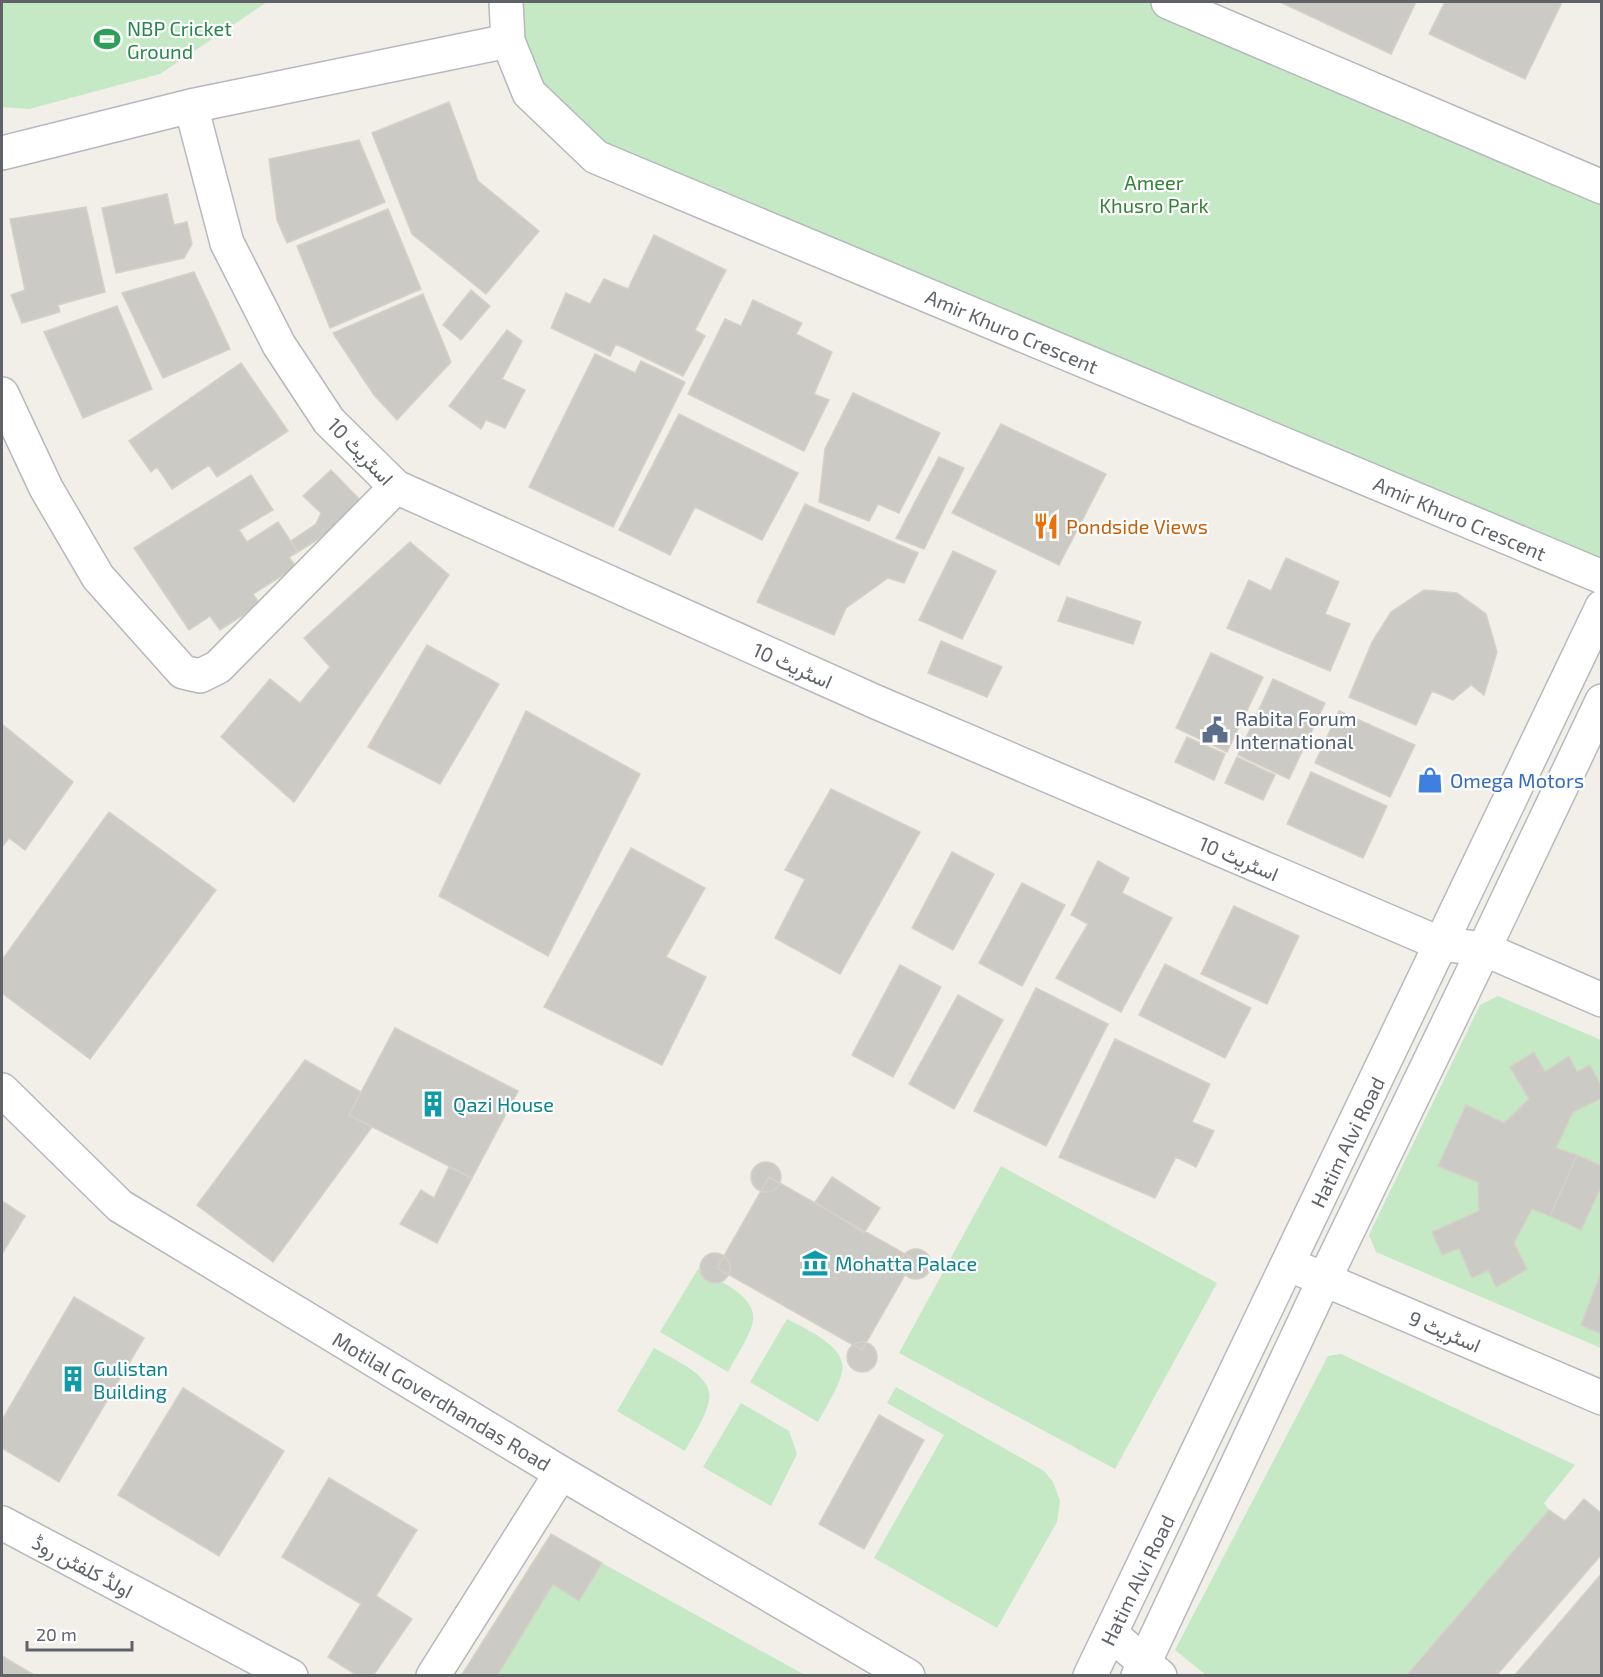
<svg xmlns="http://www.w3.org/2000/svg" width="1603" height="1677" font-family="'Exo 2',Vazirmatn,sans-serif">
  <rect width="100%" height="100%" fill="#f1efe8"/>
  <!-- green -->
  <path fill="#c5e8c5" d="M2,2H267L160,74L29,109L2,107Z
    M506,2H1169L1601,186V577L596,157L529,93Z
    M1498,996L1601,1040V1348L1376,1252L1369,1235L1480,1005Z
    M1001,1166L1217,1283L1115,1469L899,1353Z
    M698,1269C715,1279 757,1295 753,1321C750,1336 735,1358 728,1372L660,1332Z
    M787,1319C805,1329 847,1346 842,1371C840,1386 825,1408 818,1422L750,1382Z
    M654,1348C672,1359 714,1375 709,1400C707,1415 692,1437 685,1451L617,1411Z
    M1341,1354L1575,1465L1544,1503L1549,1510L1406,1675H1206L1175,1650L1328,1356Z
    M896,1387L1044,1471L1053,1482L1060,1501L1057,1522L997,1628L874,1558L944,1435L887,1403Z
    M741,1403L789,1431L797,1454L771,1506L703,1467Z
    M602,1563L805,1675L497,1676L553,1584L579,1601Z"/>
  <!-- building -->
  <path fill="#cccac5" stroke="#d6d1c6" stroke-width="1.5" d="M1280,2H1416L1391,54Z
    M1445,2H1562L1525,79L1429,34Z
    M449,102L478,181L539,231L486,294L412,234L372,133Z
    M359,140L385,202L287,243L277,220L269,159Z
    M167,194L174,225L187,222L192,244L184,258L116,273L102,208Z
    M86,207L105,292L58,305L60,312L22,323L11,295L25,290L10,219Z
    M388,209L421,289L330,328L297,246Z
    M654,235L726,270L695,330L705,336L683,376L616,344L610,356L551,328L566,293L590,304L604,279L628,289Z
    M194,272L230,349L163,378L122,293Z
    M471,290L490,306L461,340L443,325Z
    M423,294L451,362L397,420L374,395L333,333Z
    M753,300L802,323L796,334L832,352L814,394L829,400L804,451L688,394L725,319L741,326Z
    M117,306L152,389L83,418L44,332Z
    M507,330L522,341L502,379L525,390L505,428L486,420L481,429L449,406Z
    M595,354L635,373L641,361L685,382L613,527L529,487Z
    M241,363L288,431L217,477L209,465L172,489L157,467L151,472L129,441Z
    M853,393L940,433L899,513L878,504L869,521L819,502L825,449Z
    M679,414L798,473L762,540L695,507L670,555L619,530Z
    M1001,424L1106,474L1059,565L952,513Z
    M939,457L964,468L924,549L896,538Z
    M331,470L363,503L336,528L298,552L291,541L316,524L321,513L303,496Z
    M251,475L273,510L239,530L247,542L278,522L298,552L289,557L296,567L253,594L260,604L220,630L210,616L189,630L134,548Z
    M805,504L918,553L904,583L888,578L846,608L834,635L757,602Z
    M410,542L449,575L294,802L221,737L270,679L300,703L330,667L304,638Z
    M953,551L996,571L962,639L919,620Z
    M1286,558L1339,582L1325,614L1350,624L1330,671L1227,628L1249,580L1271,591Z
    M1424,590L1457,593L1486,614L1497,652L1484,695L1471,685L1453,700L1432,691L1416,725L1349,697L1372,642L1391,612Z
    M1067,597L1141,622L1133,644L1058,621Z
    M941,641L1002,667L987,697L928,673Z
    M427,645L499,684L440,784L368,747Z
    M1211,653L1263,677L1227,752L1176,728Z
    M1273,679L1325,703L1289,779L1238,755Z
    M526,711L640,774L548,956L439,896Z
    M1339,711L1415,745L1390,797L1315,763Z
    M2,724L73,782L25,850L9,838L2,847Z
    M1187,737L1225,754L1214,780L1175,762Z
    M1237,757L1275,775L1263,800L1225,783Z
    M1311,772L1387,806L1363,858L1287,824Z
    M831,789L920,832L840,974L775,938L805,879L785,870Z
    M109,812L216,890L90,1059L2,993V960Z
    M631,848L705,888L666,957L706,977L662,1065L544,1007Z
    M952,852L994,874L953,950L912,928Z
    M1098,861L1129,878L1122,893L1172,918L1121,1012L1056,978L1088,924L1071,915Z
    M1022,883L1065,905L1022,986L979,963Z
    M1234,906L1299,936L1267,1004L1201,974Z
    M1165,964L1251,1008L1225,1058L1139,1015Z
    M900,965L941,987L893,1077L852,1055Z
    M1036,988L1108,1024L1046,1146L974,1111Z
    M958,995L1003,1020L954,1109L909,1084Z
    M395,1028L518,1091L472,1178L349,1115Z
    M1115,1039L1210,1084L1192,1122L1214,1131L1196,1167L1176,1157L1155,1198L1059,1157Z
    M1534,1052L1545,1072L1569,1056L1577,1072L1590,1065L1602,1088V1098L1573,1112L1556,1148L1577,1155L1550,1216L1532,1209L1514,1243L1527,1269L1496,1287L1488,1270L1472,1278L1459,1248L1442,1255L1432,1232L1479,1211L1478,1182L1438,1166L1466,1105L1504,1123L1529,1099L1510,1067Z
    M305,1060L361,1092L349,1115L372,1127L273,1262L197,1205Z
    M1577,1155L1602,1166V1185L1581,1230L1550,1216Z
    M751 1177a15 15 0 1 1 30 0a15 15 0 1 1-30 0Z
    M449,1167L472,1178L437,1243L400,1224L421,1190L434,1198Z
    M769,1177L914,1259L862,1350L717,1268Z
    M832,1177L880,1208L864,1233L815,1202Z
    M2,1201L25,1216L2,1254Z
    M901 1264a15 15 0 1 1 30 0a15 15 0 1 1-30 0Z
    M700 1268a15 15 0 1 1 30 0a15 15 0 1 1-30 0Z
    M1602,1270V1334L1581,1325Z
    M74,1297L144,1338L59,1482L2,1448V1420Z
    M847 1357a15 15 0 1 1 30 0a15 15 0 1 1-30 0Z
    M183,1388L284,1451L219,1556L118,1495Z
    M879,1415L924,1440L864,1549L819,1524Z
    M329,1478L417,1530L376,1596L412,1619L373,1676H358L328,1657L361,1604L282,1557Z
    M1584,1499L1602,1514V1554L1496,1676H1406L1549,1510L1565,1521Z
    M551,1534L602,1563L579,1601L553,1584L497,1676H461Z
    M1602,1573V1676H1514Z
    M2,1656L34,1675L33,1676H2Z"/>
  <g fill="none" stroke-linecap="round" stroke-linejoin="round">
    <!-- street casing -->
    <g stroke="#b5b8bc" stroke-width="36">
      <path id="street" d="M506,2L508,41L529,93L596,157L1602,577
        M1168,2L1602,187
        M191,106L227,243L279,345L329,421L396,487L876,702L1441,944L1484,949L1602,1000
        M2,153L191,106L508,41
        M2,394L46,488L98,577L183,672L200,676L218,667L396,487
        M2,1090L120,1206L561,1473L908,1676
        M1288,1264L1602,1398
        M2,1523L291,1676
        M1111,1634L1160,1676
        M433,1676L561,1473"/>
    </g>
    <!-- secondary casing -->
    <g stroke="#b6babf" stroke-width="36">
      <path id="secondary" d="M1090,1676L1602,607
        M1138,1676L1324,1280L1484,949L1602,701"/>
    </g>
    <!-- street -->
    <use href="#street" stroke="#fff" stroke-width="33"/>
    <!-- secondary -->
    <use href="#secondary" stroke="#fff" stroke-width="33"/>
  </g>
  <!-- icons -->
  <defs>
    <g id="stadium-bare" transform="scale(2.07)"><path d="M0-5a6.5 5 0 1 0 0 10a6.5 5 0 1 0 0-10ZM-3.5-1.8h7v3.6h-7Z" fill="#2e9e5b" stroke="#fff" stroke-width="2.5" paint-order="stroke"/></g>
    <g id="restaurant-bare" transform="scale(2.07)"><path d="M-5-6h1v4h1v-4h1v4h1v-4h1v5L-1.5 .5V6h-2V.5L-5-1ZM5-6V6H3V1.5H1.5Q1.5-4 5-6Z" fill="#e8710a" stroke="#fff" stroke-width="2.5" paint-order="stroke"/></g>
    <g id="civic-bare" transform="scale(2.07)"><path d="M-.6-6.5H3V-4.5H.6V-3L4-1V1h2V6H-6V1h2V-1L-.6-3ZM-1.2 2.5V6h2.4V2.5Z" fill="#5c6f8a" stroke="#fff" stroke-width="2.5" paint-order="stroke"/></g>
    <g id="shop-bare" transform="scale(2.07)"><path d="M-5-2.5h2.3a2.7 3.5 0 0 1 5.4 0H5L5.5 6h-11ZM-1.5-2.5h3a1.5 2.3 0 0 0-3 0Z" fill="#3f7fe0" stroke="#fff" stroke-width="2.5" paint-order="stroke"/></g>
    <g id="building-bare" transform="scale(2.07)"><path d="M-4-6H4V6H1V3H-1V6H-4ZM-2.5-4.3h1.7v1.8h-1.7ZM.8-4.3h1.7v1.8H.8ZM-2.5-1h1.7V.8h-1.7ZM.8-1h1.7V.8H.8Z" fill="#0f9aa8" stroke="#fff" stroke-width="2.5" paint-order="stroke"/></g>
    <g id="museum-bare" transform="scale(2.07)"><path d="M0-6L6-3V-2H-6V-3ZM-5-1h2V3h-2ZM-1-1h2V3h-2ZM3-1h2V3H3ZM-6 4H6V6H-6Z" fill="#0f9aa8" stroke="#fff" stroke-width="2.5" paint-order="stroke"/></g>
  </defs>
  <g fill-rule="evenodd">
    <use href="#stadium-bare" x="107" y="39"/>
    <use href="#restaurant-bare" x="1046" y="526"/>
    <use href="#civic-bare" x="1215" y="730"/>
    <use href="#shop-bare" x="1430" y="780"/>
    <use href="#building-bare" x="433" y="1104"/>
    <use href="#museum-bare" x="815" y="1263"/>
    <use href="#building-bare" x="73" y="1379"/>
  </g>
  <g text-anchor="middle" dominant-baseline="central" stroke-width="4.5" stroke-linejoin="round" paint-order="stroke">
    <!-- leisure labels -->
    <g font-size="20" fill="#27864d" stroke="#fff" text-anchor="start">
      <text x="127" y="28">NBP Cricket<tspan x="127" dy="23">Ground</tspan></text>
    </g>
    <!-- park labels -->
    <g font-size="20" fill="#348238" stroke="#fff">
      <text x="1154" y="182">Ameer<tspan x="1154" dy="23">Khusro Park</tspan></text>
    </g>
    <!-- street labels -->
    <g font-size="20" fill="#5f6368" stroke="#fff">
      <text transform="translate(1012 331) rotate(23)">Amir Khuro Crescent</text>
      <text transform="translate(361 451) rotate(46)">اسٹریٹ 10</text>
      <text transform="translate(1460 518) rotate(23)">Amir Khuro Crescent</text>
      <text transform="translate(793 665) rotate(24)">اسٹریٹ 10</text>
      <text transform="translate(1239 858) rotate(23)">اسٹریٹ 10</text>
      <text transform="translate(1347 1142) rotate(-64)">Hatim Alvi Road</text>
      <text transform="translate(1445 1331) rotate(23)">اسٹریٹ 9</text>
      <text transform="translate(442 1401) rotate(31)">Motilal Goverdhandas Road</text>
      <text transform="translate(83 1566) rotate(28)">اولڈ کلفٹن روڈ</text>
      <text transform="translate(1137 1580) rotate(-64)">Hatim Alvi Road</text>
    </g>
    <!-- food labels -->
    <g font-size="20" fill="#c56008" stroke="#fff" text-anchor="start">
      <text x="1066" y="526">Pondside Views</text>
    </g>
    <!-- service labels -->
    <g font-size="20" fill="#4e5e75" stroke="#fff" text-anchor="start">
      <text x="1235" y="718">Rabita Forum<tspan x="1235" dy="23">International</tspan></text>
    </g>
    <!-- shop labels -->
    <g font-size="20" fill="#366cbe" stroke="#fff" text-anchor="start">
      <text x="1450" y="780">Omega Motors</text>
    </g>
    <!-- culture labels -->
    <g font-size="20" fill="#0d838f" stroke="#fff" text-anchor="start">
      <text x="453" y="1104">Qazi House</text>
      <text x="835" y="1263">Mohatta Palace</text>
      <text x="93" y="1368">Gulistan<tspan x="93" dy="23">Building</tspan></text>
    </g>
  </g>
  <!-- border -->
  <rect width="1603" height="1677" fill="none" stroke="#5f6368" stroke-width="6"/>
  <!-- scale -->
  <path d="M27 1641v9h105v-9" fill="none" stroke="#5f6368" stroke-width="3"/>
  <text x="36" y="1641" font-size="18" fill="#5f6368" stroke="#ffffff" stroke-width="4.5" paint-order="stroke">20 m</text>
</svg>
